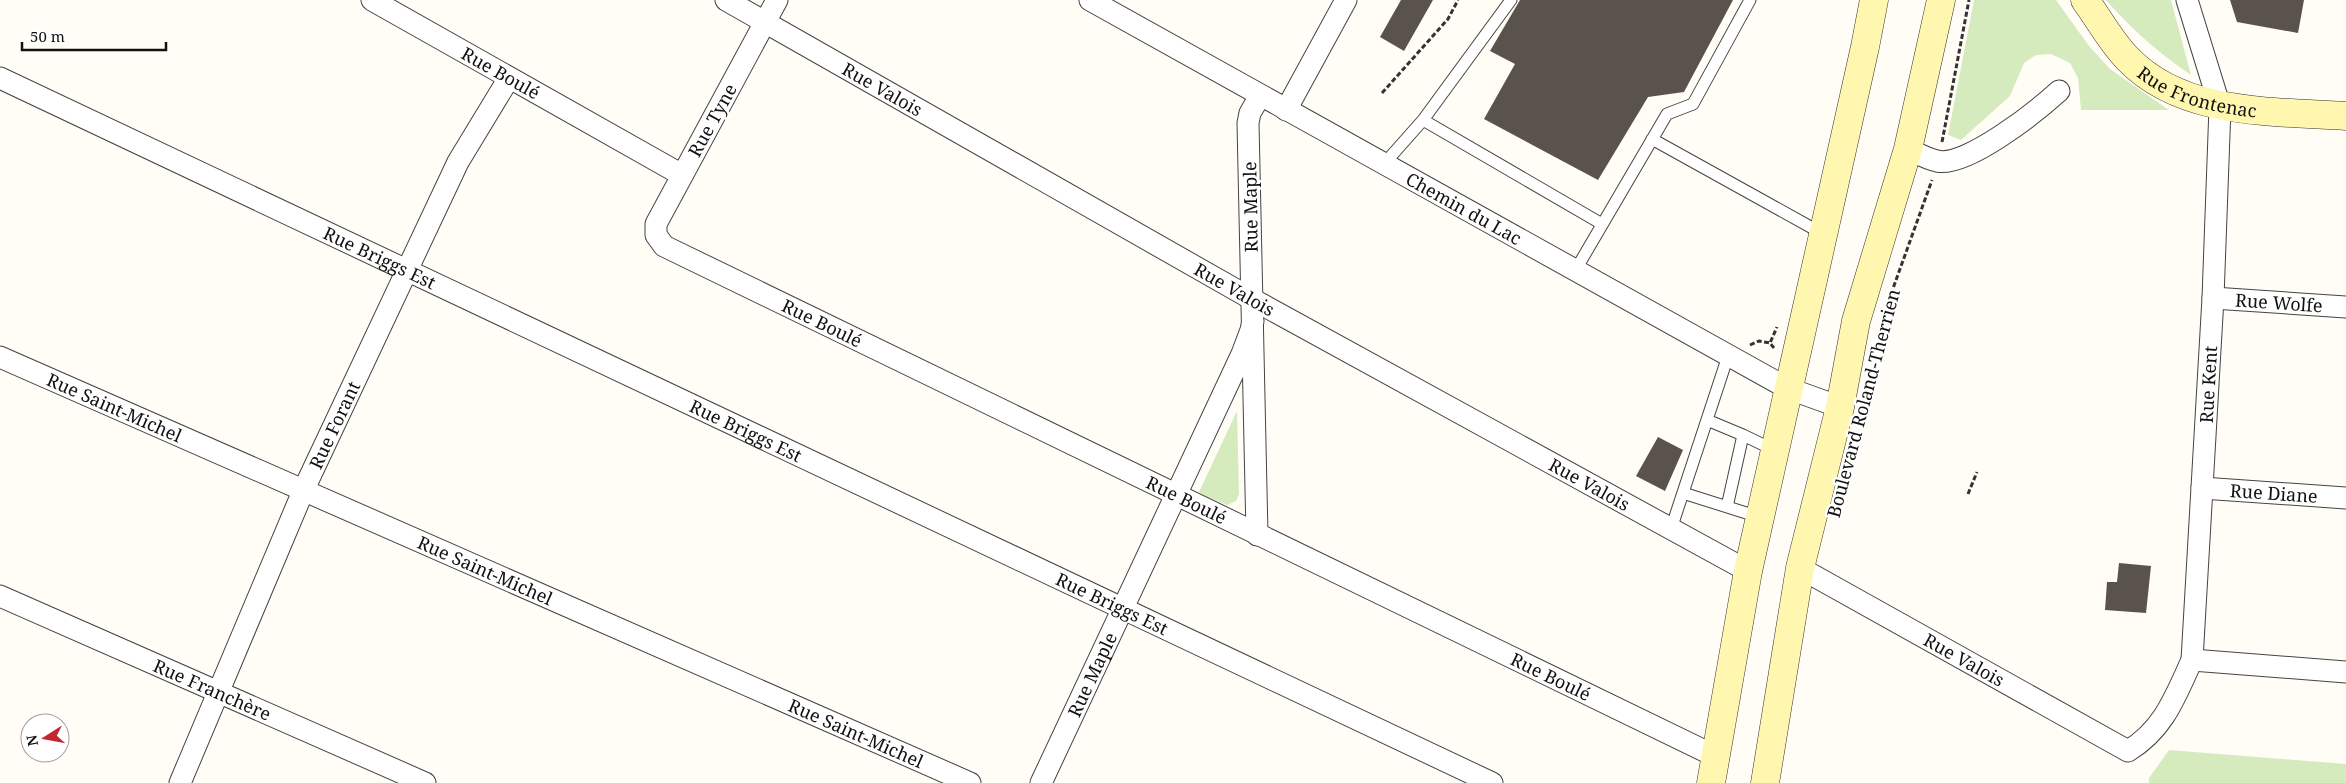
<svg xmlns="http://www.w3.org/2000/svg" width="2346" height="783" font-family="'Noto Serif',serif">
  <rect width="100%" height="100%" fill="#fffdf5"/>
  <!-- green -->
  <path fill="#d5ebbd" d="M1974,0H2056L2089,46L2110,69L2169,110H2081L2078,78L2070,63L2051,54L2036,55L2024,63L2010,96L1961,140L1948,135Z
    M2106,0H2171L2191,75C2158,52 2133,31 2106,0Z
    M1237,411L1239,494L1236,501L1227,505L1205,496L1199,492Z
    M2169,750L2346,764V783H2149V778Z"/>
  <!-- building -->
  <path fill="#5a524d" d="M1401,0H1433L1404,51L1380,37Z
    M1520,0H1733L1684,92L1648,97L1598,180L1484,119L1515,64L1490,51Z
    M2230,0H2304L2298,33L2237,22Z
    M1658,437L1683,450L1665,491L1636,476Z
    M2119,563L2151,566L2146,613L2105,610L2107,582H2117Z"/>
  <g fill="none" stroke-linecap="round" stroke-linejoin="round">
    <!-- lane casing -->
    <g stroke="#444" stroke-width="13">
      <path id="lane" d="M1423,120L1602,224
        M1652,139L1816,230L1823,231
        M1384,164L1423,120L1511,0
        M1575,271L1667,114L1693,104L1750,0
        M1707,420L1743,435L1727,507
        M1743,435L1774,450
        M1683,493L1759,517
        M1671,529L1728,356"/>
    </g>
    <!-- street casing -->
    <g stroke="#444" stroke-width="23">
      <g id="street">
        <path id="s1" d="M372,0L682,175"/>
        <path id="s2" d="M726,0L1252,299L1748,571"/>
        <path id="s3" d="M777,0L656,224V235L664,246L1715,756"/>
        <path id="s4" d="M1090,0L1787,388L1840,407"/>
        <path id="s5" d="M0,78L1492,783"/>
        <path d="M1286,110L1346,0"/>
        <path d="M1908,149C1917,153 1927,159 1937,161C1966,168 2037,111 2059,91"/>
        <path id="s6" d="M2213,298L2346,307"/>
        <path id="s7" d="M0,357L970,783"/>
        <path id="s8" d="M2202,488L2346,498"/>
        <path d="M1257,535L1248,123L1250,113L1260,96"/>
        <path id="s9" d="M1800,568L2128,751C2164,729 2175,697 2192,660L2213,298L2220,107L2187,0"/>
        <path id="s10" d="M0,596L425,783"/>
        <path d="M2192,660L2346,672"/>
        <path id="s11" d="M180,783L304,489L458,162L509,78"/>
        <path id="s12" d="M1041,783L1242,354L1251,330L1253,321"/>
      </g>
    </g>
    <!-- secondary casing -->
    <g stroke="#333" stroke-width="29">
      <g id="secondary">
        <path id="s13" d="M2085,0C2099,19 2111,42 2128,59C2183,116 2273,111 2346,116"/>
        <path d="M1711,783L1748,571L1865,47L1874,0"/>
        <path d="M1765,783L1800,568L1840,407L1856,321L1908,149L1941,0"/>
      </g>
    </g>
    <!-- path -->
    <path stroke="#333" stroke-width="3" stroke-dasharray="5 2.5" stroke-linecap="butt" d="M1382,93L1448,19L1458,0
      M1942,142L1969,0
      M1891,294L1932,180
      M1750,345L1759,341L1770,343
      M1774,348L1770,343L1777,327
      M1968,494L1977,472"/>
    <!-- lane -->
    <use href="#lane" stroke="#fff" stroke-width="11"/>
    <!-- street -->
    <use href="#street" stroke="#fff" stroke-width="21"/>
    <!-- secondary -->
    <use href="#secondary" stroke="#fff6b0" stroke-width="28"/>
  </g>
  <g text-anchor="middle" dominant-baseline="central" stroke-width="5" stroke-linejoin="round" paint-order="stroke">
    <!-- street labels -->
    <g font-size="18" fill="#111" stroke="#fff">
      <text stroke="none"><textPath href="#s1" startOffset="148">Rue Boulé</textPath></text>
      <text stroke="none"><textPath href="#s13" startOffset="152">Rue Frontenac</textPath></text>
      <text stroke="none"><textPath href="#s2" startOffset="180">Rue Valois</textPath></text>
      <text transform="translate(712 120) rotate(-61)">Rue Tyne</text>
      <text transform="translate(1250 207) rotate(-91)">Rue Maple</text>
      <text stroke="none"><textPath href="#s4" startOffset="428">Chemin du Lac</textPath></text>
      <text stroke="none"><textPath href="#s5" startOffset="420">Rue Briggs Est</textPath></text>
      <text stroke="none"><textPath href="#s2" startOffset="585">Rue Valois</textPath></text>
      <text stroke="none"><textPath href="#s6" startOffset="66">Rue Wolfe</textPath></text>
      <text stroke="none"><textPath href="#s3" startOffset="455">Rue Boulé</textPath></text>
      <text stroke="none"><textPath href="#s9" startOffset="765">Rue Kent</textPath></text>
      <text transform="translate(1863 403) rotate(-75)">Boulevard Roland-Therrien</text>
      <text stroke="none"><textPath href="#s7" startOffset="125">Rue Saint-Michel</textPath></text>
      <text stroke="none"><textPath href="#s11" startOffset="390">Rue Forant</textPath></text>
      <text stroke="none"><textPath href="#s5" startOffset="825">Rue Briggs Est</textPath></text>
      <text stroke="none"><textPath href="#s2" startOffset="990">Rue Valois</textPath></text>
      <text stroke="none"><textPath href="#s8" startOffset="72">Rue Diane</textPath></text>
      <text stroke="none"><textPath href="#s3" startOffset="860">Rue Boulé</textPath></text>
      <text stroke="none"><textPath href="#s7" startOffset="530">Rue Saint-Michel</textPath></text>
      <text stroke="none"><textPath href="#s5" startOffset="1230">Rue Briggs Est</textPath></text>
      <text stroke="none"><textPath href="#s9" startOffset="188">Rue Valois</textPath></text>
      <text stroke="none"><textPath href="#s12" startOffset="120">Rue Maple</textPath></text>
      <text stroke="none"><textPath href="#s3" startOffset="1265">Rue Boulé</textPath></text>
      <text stroke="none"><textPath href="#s10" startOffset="232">Rue Franchère</textPath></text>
      <text stroke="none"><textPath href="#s7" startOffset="935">Rue Saint-Michel</textPath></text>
    </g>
  </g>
  <!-- north arrow -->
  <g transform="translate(45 738) rotate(259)"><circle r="24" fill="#ffffff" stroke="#a0a0a0"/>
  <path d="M0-4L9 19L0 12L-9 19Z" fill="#c4262e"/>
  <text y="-8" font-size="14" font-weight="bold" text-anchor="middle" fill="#111111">N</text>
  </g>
  <!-- scale -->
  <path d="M22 42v8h144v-8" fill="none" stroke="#111111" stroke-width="2.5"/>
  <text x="30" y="42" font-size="15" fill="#111111" stroke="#ffffff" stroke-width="4" paint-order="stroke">50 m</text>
</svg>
